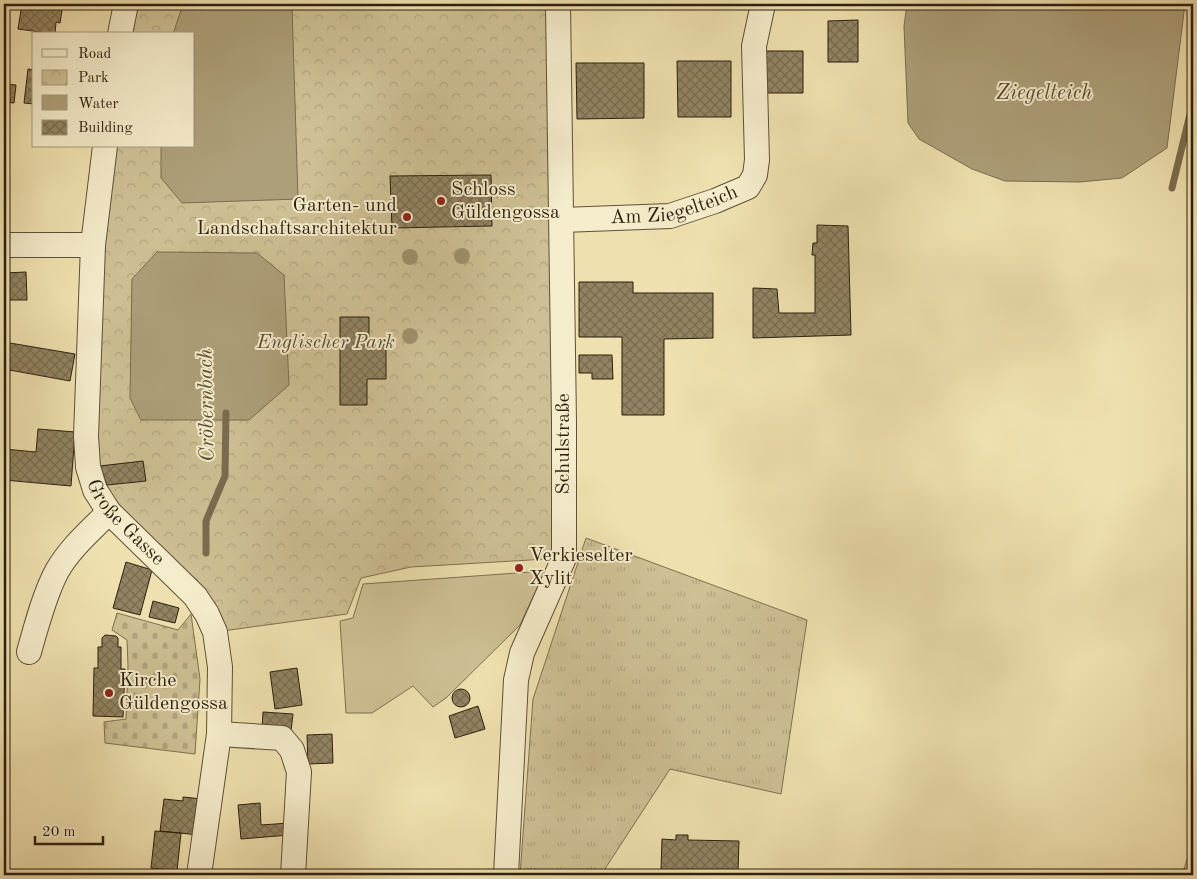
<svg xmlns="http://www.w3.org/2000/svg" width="1197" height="879" font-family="'Old Standard TT',serif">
  <defs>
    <pattern id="grass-tufts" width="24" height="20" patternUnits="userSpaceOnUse" patternTransform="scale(1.25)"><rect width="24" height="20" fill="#cec094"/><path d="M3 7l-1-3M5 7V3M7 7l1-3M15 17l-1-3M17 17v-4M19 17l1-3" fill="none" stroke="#b1a57e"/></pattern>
    <pattern id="forest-firs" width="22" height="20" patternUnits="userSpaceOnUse" patternTransform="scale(1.25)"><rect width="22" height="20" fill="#cec094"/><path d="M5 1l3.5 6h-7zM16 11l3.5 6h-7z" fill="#b1a57e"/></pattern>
    <pattern id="cemetery-stones" width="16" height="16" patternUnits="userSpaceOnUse" patternTransform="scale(1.25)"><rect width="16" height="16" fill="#cec094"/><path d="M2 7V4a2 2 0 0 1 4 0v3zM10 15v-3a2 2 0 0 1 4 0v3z" fill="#b1a57e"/></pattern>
    <pattern id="park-crowns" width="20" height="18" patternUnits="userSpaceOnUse" patternTransform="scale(1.25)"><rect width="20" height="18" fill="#cec094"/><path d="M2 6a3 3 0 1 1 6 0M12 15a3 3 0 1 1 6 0" fill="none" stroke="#b1a57e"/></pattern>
    <pattern id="building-cross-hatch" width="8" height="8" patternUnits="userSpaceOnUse" patternTransform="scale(1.25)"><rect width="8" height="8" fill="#928462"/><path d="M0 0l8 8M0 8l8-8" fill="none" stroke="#786b4f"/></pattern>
  </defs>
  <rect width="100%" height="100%" fill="#efe1af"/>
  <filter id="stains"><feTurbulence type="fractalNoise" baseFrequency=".004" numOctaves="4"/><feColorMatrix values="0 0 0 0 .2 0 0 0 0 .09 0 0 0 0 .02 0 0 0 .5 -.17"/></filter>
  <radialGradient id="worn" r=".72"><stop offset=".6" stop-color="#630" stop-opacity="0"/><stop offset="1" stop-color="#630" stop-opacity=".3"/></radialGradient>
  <!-- grass -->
  <path fill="url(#grass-tufts)" stroke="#7e7052" d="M586,538L807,620L781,794L670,769L601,875H520L533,699Z"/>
  <!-- forest -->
  <path fill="url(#forest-firs)" stroke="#7e7052" d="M1193,841V875H1182Z"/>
  <!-- cemetery -->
  <path fill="url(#cemetery-stones)" stroke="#7e7052" d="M117,613L178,630L191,614L200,679L195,754L105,743L104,722L126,719L128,666L127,640L112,630Z"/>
  <!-- park -->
  <path fill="url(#park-crowns)" stroke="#7e7052" d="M126,4H558L564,558L411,567L361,578L347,614L215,632L95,490L105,146H194V34H120Z"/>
  <!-- garden -->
  <path fill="#cec094" stroke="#7e7052" d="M545,571L520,625L446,698L433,707L413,686L372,713H346L340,621L353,618L363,584Z"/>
  <!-- water -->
  <path fill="#ad9f79" stroke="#7a6c4f" d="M191,4H290L292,7L298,199L182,203L161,178V146H194V34H173L181,10Z
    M907,4H1185L1167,148L1122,178L1080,182L1005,181L972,169L919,139L908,123L904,26Z
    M157,252L257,253L284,275L289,385L249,420H141L130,398L132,279Z"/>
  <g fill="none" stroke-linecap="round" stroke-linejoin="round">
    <!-- stream -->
    <path stroke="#7a6c4f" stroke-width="7" d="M1172,188L1193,102
      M206,553V521L225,476L226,413"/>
  </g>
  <!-- building -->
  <path fill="url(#building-cross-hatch)" stroke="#2d1f0f" d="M22,4H63L60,23L56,22L55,34L18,29Z
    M858,20V62H828V21Z
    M764,51H803V93H764Z
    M677,61H731V117H678Z
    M576,63H644V118L577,119Z
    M28,69L34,70V104L24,103Z
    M4,84L16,85L14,103L4,102Z
    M4,126H7L4,153Z
    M491,175L492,226L392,228L390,176Z
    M817,225L848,226L851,335L753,338V288L777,289L779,313H815V255H812L813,243H817Z
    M26,272L27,300H4V273Z
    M579,282H633V293H713V338L664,339V415H622V337H579Z
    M340,317H369V344H386V379H367V405H340Z
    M4,342L75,354L70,381L4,369Z
    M579,355H612L613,379H592V373H579Z
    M38,429L75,432L71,486L4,480V449L36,452Z
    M143,461L146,481L107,485L100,466Z
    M126,562L152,570L140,615L113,608Z
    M153,601L179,608L175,623L149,617Z
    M105,635L116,636L118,638V647H121V669H125L123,717L93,716L94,668H98V647H102V638Z
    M297,668L302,705L275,709L270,672Z
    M452 698a9 9 0 1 1 18 0a9 9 0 1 1-18 0Z
    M478,706L485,729L455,738L449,716Z
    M263,712L293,714L291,731L262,729Z
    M332,734L333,763L308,764L307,735Z
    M183,797L202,799L199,835L160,831L164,799L183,801Z
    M260,803L261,825L289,823V835L241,839L238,805Z
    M155,831L181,833L177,871L151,868Z
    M676,835H688V840L739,841L738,872L661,870L662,839L676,840Z"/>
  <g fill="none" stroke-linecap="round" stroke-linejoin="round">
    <!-- minor casing -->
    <g stroke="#5e5037" stroke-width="26">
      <g id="minor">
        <path d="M120,34L126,4"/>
        <path id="s1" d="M105,146L93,245L86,436L88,467L95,490L109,512L195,596L207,614L215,632L220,667L219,734L199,875"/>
        <path id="s2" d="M562,220L670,216L715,201L748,187L755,175L757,160L754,46L763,4"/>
        <path d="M4,245H93"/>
        <path d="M29,652C36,627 45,593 57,571C70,548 91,530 109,512"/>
        <path d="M219,734L282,738L292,750L299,772L293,875"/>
        <path d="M506,875L516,680L522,653L564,558V422L558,4"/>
      </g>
    </g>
    <!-- minor -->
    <use href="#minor" stroke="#f5eccb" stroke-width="24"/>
  </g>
  <!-- trees -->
  <g fill="#9f916d">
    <circle cx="462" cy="256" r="8"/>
    <circle cx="410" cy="257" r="8"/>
    <circle cx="410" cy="336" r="8"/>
  </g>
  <!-- markers -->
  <g fill="#8f2418" stroke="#f5eccb" stroke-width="2">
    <circle cx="441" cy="201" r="5"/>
    <circle cx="407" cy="217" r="5"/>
    <circle cx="519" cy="568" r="5"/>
    <circle cx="109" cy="693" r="5"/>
  </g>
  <g text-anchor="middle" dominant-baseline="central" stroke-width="4" stroke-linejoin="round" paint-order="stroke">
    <!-- poi labels -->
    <g font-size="20" fill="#2d1f0f" stroke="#f5eccb" text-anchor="start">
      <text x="451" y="190">Schloss<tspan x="451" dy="23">Güldengossa</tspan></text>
      <text x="397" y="206" text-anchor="end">Garten- und<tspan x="397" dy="23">Landschaftsarchitektur</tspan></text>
      <text x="529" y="556">Verkieselter<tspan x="529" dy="23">Xylit</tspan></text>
      <text x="119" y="681">Kirche<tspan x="119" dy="23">Güldengossa</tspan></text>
    </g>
    <!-- street labels -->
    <g font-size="20" fill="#2d1f0f" stroke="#f5eccb">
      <text stroke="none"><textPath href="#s2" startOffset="114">Am Ziegelteich</textPath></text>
      <text transform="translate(564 444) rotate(-90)">Schulstraße</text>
      <text stroke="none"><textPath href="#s1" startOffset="390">Große Gasse</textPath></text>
    </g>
    <!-- park labels -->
    <g font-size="20" font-style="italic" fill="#5d4f37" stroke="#f5eccb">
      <text x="326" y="343">Englischer Park</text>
    </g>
    <!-- water labels -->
    <g font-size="21" font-style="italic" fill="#5a4c34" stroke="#f5eccb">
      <text x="1044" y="93">Ziegelteich</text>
      <text transform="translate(207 405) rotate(-91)">Cröbernbach</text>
    </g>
  </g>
  <!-- margin -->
  <rect width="1197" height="879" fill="none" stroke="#efe1af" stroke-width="20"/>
  <rect x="5" y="5" width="1187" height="869" fill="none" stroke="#2d1f0f" stroke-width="2.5"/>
  <rect x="10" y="10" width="1177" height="859" fill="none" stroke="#2d1f0f"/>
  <!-- legend -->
  <rect x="32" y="32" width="162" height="115" fill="#f5eccb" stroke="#a59a80"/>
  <rect x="42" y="49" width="25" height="8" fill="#f5eccb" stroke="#a59a80"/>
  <text x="78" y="58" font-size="15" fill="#2d1f0f">Road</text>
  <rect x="42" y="70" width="25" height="15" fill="url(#park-crowns)" stroke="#a59a80"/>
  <text x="78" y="82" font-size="15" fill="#2d1f0f">Park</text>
  <rect x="42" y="95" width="25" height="15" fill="#ad9f79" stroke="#a59a80"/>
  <text x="78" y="108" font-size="15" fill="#2d1f0f">Water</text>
  <rect x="42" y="120" width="25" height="15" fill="url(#building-cross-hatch)" stroke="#a59a80"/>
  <text x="78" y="132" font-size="15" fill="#2d1f0f">Building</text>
  <!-- scale -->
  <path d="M35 836v8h68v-8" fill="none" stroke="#2d1f0f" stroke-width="2.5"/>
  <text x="42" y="836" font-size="15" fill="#2d1f0f" stroke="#f5eccb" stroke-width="4" paint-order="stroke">20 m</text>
  <rect width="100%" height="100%" filter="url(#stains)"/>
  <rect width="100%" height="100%" fill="url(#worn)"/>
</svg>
